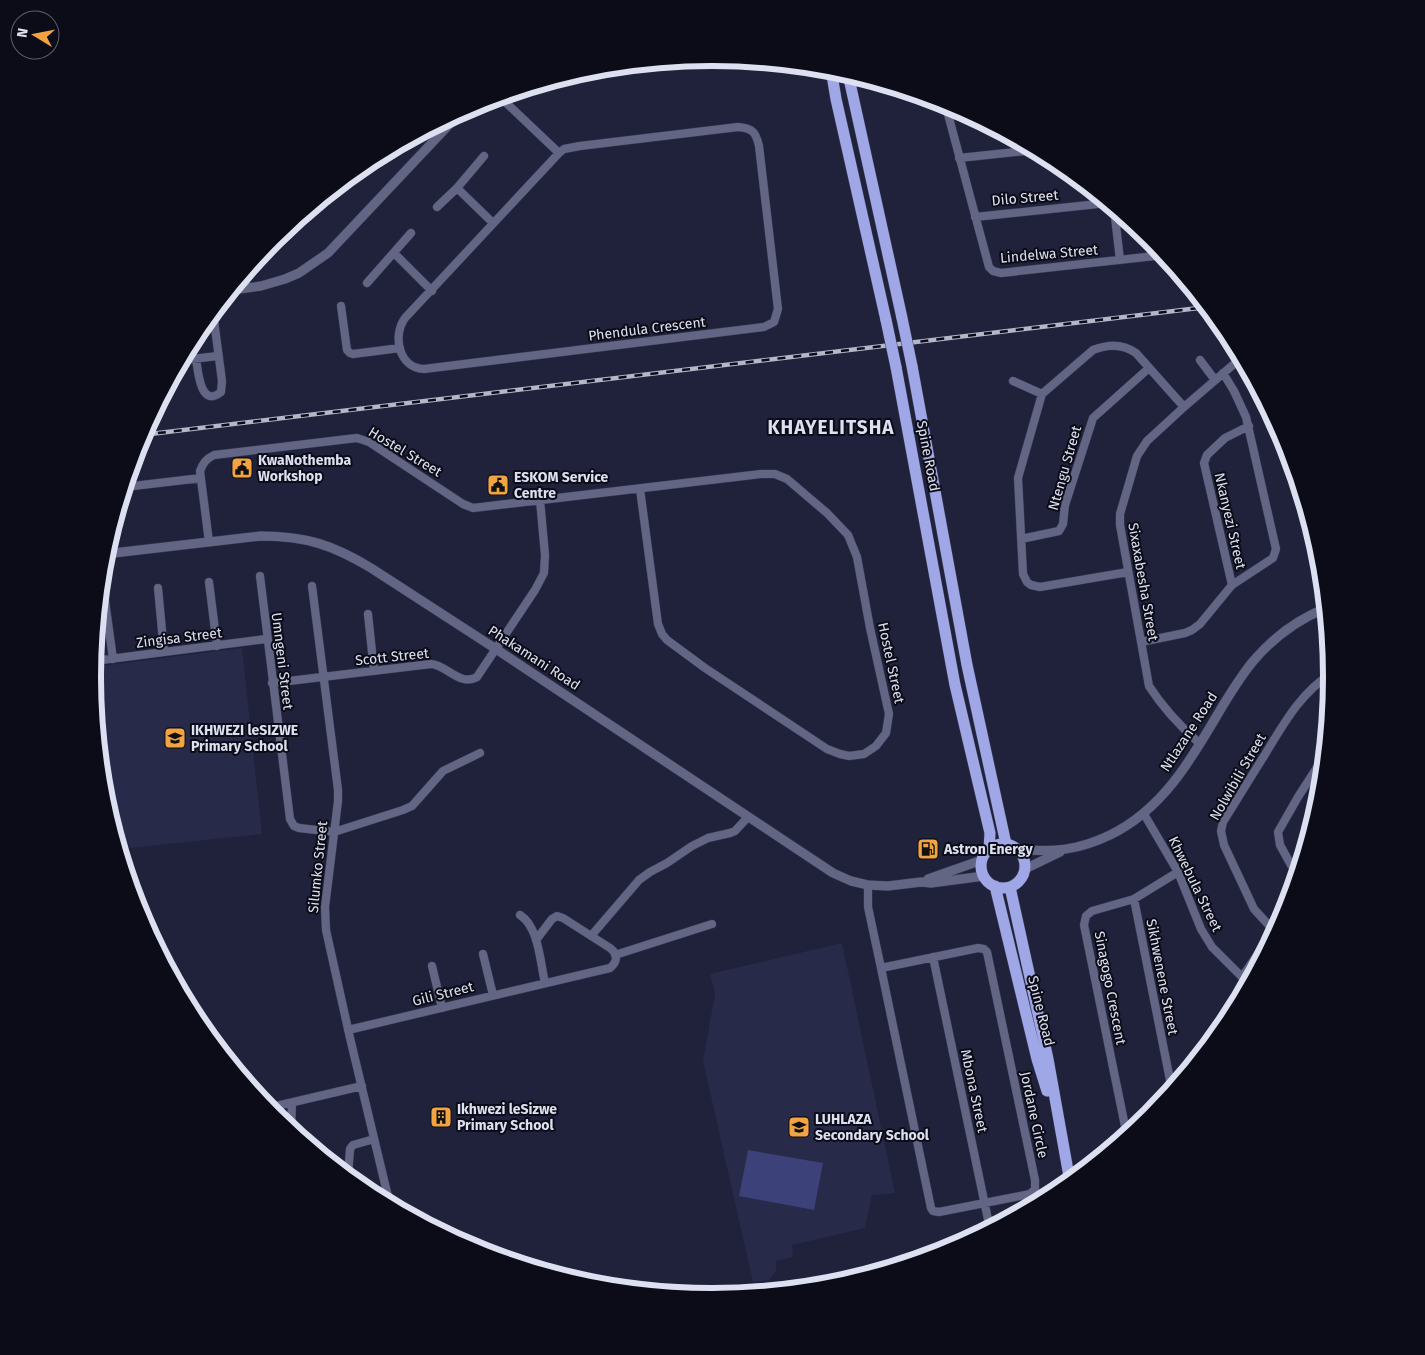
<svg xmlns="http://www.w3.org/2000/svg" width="1425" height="1355" font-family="'Fira Sans',sans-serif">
  <rect width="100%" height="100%" fill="#1f223a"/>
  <!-- built -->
  <path fill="#272a49" d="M242,648L262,834L120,849L104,798L93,677V667Z
    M842,943L895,1193L872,1195L865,1228L792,1245L793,1257L776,1261V1271L769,1280L753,1282L703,1061L715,994L710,974Z"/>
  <!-- green -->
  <path fill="#3d417a" d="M748,1150L823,1163L814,1210L739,1196Z"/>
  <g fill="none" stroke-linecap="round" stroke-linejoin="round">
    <!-- minor casing -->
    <g stroke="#3a3d53" stroke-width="9">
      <path id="minor" d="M500,97L559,153
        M945,103L989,267L993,271L1001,273L1164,255
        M738,127C753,128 756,133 759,146L778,309L774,322L764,327L424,369C399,368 392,336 405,318L559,153L564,149L580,146Z
        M959,158L1035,150
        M457,188L493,223
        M437,207L457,188L484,156
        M1114,208L1120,260
        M975,217L1107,203
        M273,241C285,240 295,228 300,217
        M394,253L432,291
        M367,283L411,233
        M341,306L347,350L350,353L353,354L400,348
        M196,359C198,370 200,409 221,392L222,381L213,313
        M183,360L218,356
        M1200,360L1215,380
        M1013,381L1042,394
        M125,487L201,478
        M1021,539L1059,531L1063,524L1065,505L1093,418L1149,368
        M209,542L200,471C203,463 206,459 214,455L348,439L357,438L369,442L463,504L473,508L761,474H775L787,479L827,513L848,535L857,557L870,628L889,714L886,733L876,746L864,754L849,756L840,754L827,749L705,668L667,640L662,634L658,624L640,489
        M1128,572L1040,587L1031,585L1027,582L1023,574L1018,478L1042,394L1093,350C1108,344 1122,343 1136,353L1184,407
        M260,576L290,819L294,826L299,828L334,832L403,810L412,806L443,771L480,753
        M102,579L113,659
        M209,582L217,646
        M1232,585L1204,463L1207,455L1225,438L1249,426
        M312,586L338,790V801L325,907L326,930L350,1038L390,1205
        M158,588L164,652
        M368,614L374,671
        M1141,642L1185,633L1192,630L1200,624L1232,585L1273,558L1276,549L1246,417L1234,391L1223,373
        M94,661L266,639
        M272,683L431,664C447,665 460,687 477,677L535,590L544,573L545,555L540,500
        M1200,744C1180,726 1163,708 1149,686L1120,525V514L1137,456L1147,441L1184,407L1241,358
        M1144,814L1178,872L1201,929L1212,947L1242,977L1249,982
        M1299,871L1291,865L1280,845L1278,832L1298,797L1325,755
        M868,885V907L881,968L978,948L984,949L987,952L1035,1180V1189L1030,1194L939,1212L933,1211L931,1208L881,968
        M1134,899L1172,1090
        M520,915C539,927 540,962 545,983
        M1274,931L1254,909L1224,845L1221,831L1223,822C1237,800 1250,778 1264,756C1283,725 1300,693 1332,673
        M591,936L639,880L650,872L667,863L692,846L708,838L730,833L735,831L748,817
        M483,954L493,995
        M615,955L712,924
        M933,957L990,1229
        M432,966L442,1008
        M1242,977L1286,913
        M348,1030L610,968C618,961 618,954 610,948L563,918L557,916L552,919L536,940
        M268,1108L362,1086
        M291,1129L292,1103
        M1127,1136L1084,925L1086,916L1092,911L1134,899L1178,872
        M348,1176L350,1149L353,1145L374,1139
        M753,1293L796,1284L843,1283"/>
    </g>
    <!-- tertiary casing -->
    <g stroke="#3a3d53" stroke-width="10">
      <path id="tertiary" d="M232,290L261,286L285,279L299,273L328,253L461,112
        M105,554L261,536C306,536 333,545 371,568L496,649L833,873L851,881L868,885L888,886L921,882L931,883L984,876
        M1018,849C1052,853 1079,850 1110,835C1162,810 1191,760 1219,712C1230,694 1241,675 1255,659C1274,637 1299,619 1326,608
        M1025,869L1060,852
        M928,879L982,860"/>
    </g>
    <!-- primary casing -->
    <g stroke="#3a3d53" stroke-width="12">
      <path id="primary" d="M831,69L836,99L886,320
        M848,74L902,318
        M912,366L967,665L1006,844
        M896,367L955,685L990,833L989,849
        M981 866a22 22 0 1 1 44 0a22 22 0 1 1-44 0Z
        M995,886L1037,1059L1047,1091
        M1010,887L1048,1059L1070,1182"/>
    </g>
    <!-- minor -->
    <use href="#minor" stroke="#626684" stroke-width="8"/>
    <!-- tertiary -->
    <use href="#tertiary" stroke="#626684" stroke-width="9"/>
    <!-- primary -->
    <use href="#primary" stroke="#a0a7e6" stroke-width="11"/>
    <!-- rail casing -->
    <g stroke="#b4b7c9" stroke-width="4.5">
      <path id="rail" d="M142,435L1207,307"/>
    </g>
    <!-- rail -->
    <use href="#rail" stroke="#0b0c17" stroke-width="2.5" stroke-dasharray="8" stroke-linecap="butt"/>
    <!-- primary-bridge casing -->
    <g stroke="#3a3d53" stroke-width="12" stroke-linecap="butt">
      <path id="primary-bridge" d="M902,318L912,366
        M886,320L896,367"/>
    </g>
    <!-- primary-bridge -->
    <use href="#primary-bridge" stroke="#a0a7e6" stroke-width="11"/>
  </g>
  <!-- icons -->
  <defs>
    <g id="civic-square" transform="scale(1.125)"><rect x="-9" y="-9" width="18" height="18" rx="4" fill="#f3a442" stroke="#0b0c17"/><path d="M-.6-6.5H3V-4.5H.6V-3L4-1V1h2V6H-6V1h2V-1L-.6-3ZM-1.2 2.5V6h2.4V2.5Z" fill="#111"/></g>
    <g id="school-square" transform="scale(1.125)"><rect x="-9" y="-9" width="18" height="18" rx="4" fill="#f3a442" stroke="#0b0c17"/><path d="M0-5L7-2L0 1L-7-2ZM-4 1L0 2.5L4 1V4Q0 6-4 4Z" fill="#111"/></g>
    <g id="fuel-square" transform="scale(1.125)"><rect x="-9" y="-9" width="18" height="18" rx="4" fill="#f3a442" stroke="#0b0c17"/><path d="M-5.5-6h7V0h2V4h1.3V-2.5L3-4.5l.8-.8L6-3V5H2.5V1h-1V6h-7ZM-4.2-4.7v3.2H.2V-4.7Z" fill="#111"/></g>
    <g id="building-square" transform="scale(1.125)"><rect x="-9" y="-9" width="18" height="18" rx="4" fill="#f3a442" stroke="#0b0c17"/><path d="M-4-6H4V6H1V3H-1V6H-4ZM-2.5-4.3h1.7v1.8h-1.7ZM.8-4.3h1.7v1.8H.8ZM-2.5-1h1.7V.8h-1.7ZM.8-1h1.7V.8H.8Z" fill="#111"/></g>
  </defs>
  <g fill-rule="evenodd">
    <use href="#civic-square" x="242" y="468"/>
    <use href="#civic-square" x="498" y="485"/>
    <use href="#school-square" x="175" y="738"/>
    <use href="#fuel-square" x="928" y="849"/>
    <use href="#building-square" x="441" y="1117"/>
    <use href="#school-square" x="799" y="1127"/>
  </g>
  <g text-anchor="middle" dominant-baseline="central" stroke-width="4" stroke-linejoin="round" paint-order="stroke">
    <!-- street labels -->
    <g font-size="14" fill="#dde0f0" stroke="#0b0c17">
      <text transform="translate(1025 198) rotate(-5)">Dilo Street</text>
      <text transform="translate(1049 254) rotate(-5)">Lindelwa Street</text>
      <text transform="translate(647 329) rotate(-7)">Phendula Crescent</text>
      <text transform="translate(405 452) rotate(31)">Hostel Street</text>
      <text transform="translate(928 456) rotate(79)">Spine Road</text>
      <text transform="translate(1065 468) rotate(-74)">Ntengu Street</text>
      <text transform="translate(1230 521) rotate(77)">Nkanyezi Street</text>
      <text transform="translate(1143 582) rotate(80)">Sixaxabesha Street</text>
      <text transform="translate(179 638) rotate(-7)">Zingisa Street</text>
      <text transform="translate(392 657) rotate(-6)">Scott Street</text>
      <text transform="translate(534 658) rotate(33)">Phakamani Road</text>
      <text transform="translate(282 661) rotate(83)">Umngeni Street</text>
      <text transform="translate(891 663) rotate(78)">Hostel Street</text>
      <text transform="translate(1189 732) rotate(-57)">Ntlazane Road</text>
      <text transform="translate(1238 777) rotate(-60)">Nolwibili Street</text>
      <text transform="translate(318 867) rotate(-84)">Silumko Street</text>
      <text transform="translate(1195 884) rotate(64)">Khwebula Street</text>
      <text transform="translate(1162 977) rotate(79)">Sikhwenene Street</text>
      <text transform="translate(1110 988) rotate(79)">Sinagogo Crescent</text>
      <text transform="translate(443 994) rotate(-14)">Gili Street</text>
      <text transform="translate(1041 1011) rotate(76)">Spine Road</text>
      <text transform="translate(974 1091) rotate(78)">Mbona Street</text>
      <text transform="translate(1034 1115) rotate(78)">Jordane Circle</text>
    </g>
    <!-- poi labels -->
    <g font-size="14" font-weight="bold" fill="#dde0f0" stroke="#0b0c17" text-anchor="start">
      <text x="258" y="460">KwaNothemba<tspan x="258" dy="16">Workshop</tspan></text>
      <text x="514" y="477">ESKOM Service<tspan x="514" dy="16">Centre</tspan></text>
      <text x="191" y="730">IKHWEZI leSIZWE<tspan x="191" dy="16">Primary School</tspan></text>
      <text x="944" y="849">Astron Energy</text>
      <text x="457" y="1109">Ikhwezi leSizwe<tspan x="457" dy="16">Primary School</tspan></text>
      <text x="815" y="1119">LUHLAZA<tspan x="815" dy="16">Secondary School</tspan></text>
    </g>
    <!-- district labels -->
    <g font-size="19" font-weight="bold" letter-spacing="1" fill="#dde0f0" stroke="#0b0c17">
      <text x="831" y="427">KHAYELITSHA</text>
    </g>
  </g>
  <!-- crop -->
  <path d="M0 0H1425V1355H0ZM101 677a611 611 0 1 1 1222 0a611 611 0 1 1-1222 0Z" fill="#0b0c17" fill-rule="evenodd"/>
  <path fill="none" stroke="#dde0f0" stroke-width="6" d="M101 677a611 611 0 1 1 1222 0a611 611 0 1 1-1222 0Z"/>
  <!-- north arrow -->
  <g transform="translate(35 35) rotate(280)"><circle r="24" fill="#0b0c17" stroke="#5f616e"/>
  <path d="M0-4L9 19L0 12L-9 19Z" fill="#f3a442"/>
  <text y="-8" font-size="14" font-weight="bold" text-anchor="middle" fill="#dde0f0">N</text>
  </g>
</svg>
